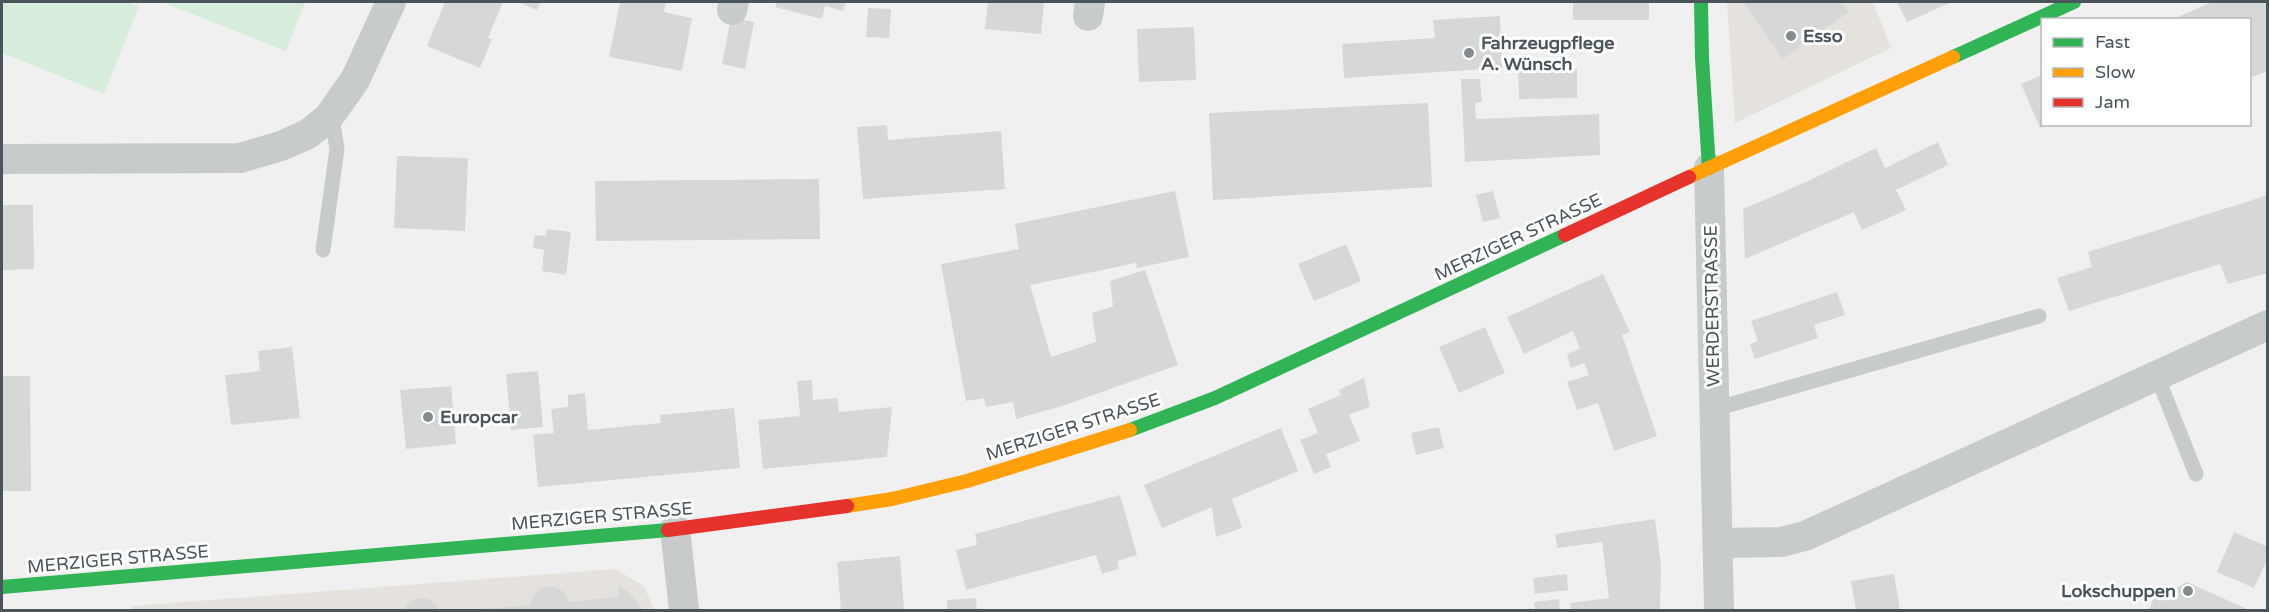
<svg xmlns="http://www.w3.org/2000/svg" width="2269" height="612" font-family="'Varela Round',sans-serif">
  <rect width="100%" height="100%" fill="#f0f0f0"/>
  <!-- commercial -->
  <path fill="#e5e2de" d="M1727,2H1873L1891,48L1735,123Z
    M615,569L644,586L654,610H132V606Z"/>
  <!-- green -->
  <path fill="#d7eddb" d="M2,2H128L139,6L104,94L2,53Z
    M162,2H305L286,51Z"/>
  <!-- building -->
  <path fill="#d6d8d8" d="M445,2H503L488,38L492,39L480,68L427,46Z
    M518,2H541L537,10Z
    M620,2H666L664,12L692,18L682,71L609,57Z
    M777,2H846L843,11L825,6L822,19L775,7Z
    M988,2H1044L1041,34L985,29Z
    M1573,2H1649V20H1573Z
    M1743,2H1841L1849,12L1783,59Z
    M1897,2H1952L1907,22Z
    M2212,2H2268V71L2250,78V20H2171Z
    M868,8L891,9L889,38L866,37Z
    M1500,16L1502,68L1344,78L1342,44L1435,38L1433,20Z
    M731,17L754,22L745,69L722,64Z
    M1194,27L1196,80L1139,82L1137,29Z
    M1577,69V98L1519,99L1518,70Z
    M2042,75V124L2048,125L2040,128L2021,84Z
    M1461,79H1480L1482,102L1475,103L1476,119L1599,114L1600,155L1465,162Z
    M1428,103L1432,187L1213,200L1209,113Z
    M887,125L888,140L1001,131L1005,189L863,199L857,127Z
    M1938,142L1948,165L1896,190L1906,210L1862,230L1854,212L1745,259L1743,209L1806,182L1876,148L1885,168Z
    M397,156L468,158L465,231L394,228Z
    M819,179L820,239L596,241L595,181Z
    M1175,191L1189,257L1137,268L1136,263L1030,285L1051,357L1096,342L1092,313L1113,306L1110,281L1145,270L1178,365L1065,405L1016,419L1013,402L986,407L984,398L966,401L941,264L1019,249L1015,224Z
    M1493,191L1500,218L1483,222L1476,195Z
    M2268,195V273L2228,284L2220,264L2069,311L2057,278L2092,267L2088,252Z
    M2,205H33L34,269L2,270Z
    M547,229L571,232L566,275L542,271L544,250L533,248L535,235L546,236Z
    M1346,244L1361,281L1314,301L1298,264Z
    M1603,274L1630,332L1622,335L1657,436L1614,451L1598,403L1577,410L1567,382L1589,375L1584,363L1571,368L1567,354L1580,349L1573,331L1524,354L1507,317Z
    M1837,292L1845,315L1814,325L1818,338L1755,359L1750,344L1758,341L1751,321Z
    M1485,327L1505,373L1459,393L1439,347Z
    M292,347L300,418L231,425L225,375L260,371L258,351Z
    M538,371L543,427L511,430L506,374Z
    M2,376H30L31,491H2Z
    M1364,378L1370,407L1349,415L1360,441L1326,454L1331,467L1314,474L1300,440L1318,433L1308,409L1341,395L1339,390Z
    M812,380L813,400L837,398L839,412L892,407L887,457L763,469L758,420L800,416L797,381Z
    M451,386L456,444L406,449L400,390Z
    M585,393L588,430L661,423L660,415L734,408L740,468L538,487L533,435L554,433L551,409L568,407V395Z
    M1439,427L1444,448L1416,455L1411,433Z
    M1281,428L1298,471L1232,499L1242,528L1216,537L1212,507L1162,528L1144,485Z
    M1120,495L1137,555L1117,561L1119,569L1102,574L1096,555L966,590L956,550L977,545L975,534Z
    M1655,519L1661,565L1660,610H1571L1570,603L1609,598L1602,542L1557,548L1555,534Z
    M2234,532L2268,547V558L2254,588L2217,572Z
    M900,556L904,610H841L837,562Z
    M1567,574L1568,590L1535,594L1533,578Z
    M1894,574L1900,610H1856L1851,581Z
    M2187,582L2249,610H2149L2153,600Z
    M618,585L630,593L643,610H483L482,609L530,605L533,596L540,589L549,586L558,588L565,593L569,602L618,597Z
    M419,598L428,599L435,604L439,610H403L410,601Z
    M976,598L977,610H947V600Z
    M1559,599L1560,610H1535L1534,602Z"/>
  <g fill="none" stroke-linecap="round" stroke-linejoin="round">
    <!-- lane -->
    <path stroke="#c8cbcb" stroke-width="15" d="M323,250L337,149L334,130L328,118
      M2157,376L2196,474
      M1715,409L2039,316"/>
    <!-- street -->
    <path stroke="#c8cbcb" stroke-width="30" d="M732,10L734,2
      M1088,16L1090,2
      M2,159L240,158L281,146L308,134L328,118L355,80L391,2
      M1709,168L1719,610
      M675,529L684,610
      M1719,543L1781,542L1805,536L2268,325"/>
    <!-- fast -->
    <path stroke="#30b455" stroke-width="14" d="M1701,2L1702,58L1709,168
      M1953,57L2074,2
      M1130,430L1215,398L1565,235
      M2,587L668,530"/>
    <!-- slow -->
    <path stroke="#ff9f0a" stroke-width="14" d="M1689,177L1953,57
      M847,506L892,499L967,481L1130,430"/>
    <!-- jam -->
    <path stroke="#e5322d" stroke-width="14" d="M1565,235L1689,177
      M668,530L847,506"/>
  </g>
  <!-- markers -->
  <g fill="#838b8e" stroke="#fff" stroke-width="2">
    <circle cx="1791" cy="36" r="6"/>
    <circle cx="1469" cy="53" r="6"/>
    <circle cx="428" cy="417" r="6"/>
    <circle cx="2188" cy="591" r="6"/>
  </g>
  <g text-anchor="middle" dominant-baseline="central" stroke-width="6" stroke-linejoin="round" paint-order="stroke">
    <!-- poi labels -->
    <g font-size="18" font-weight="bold" fill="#49555a" stroke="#fff" text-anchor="start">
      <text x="1803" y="36">Esso</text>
      <text x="1481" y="43">Fahrzeugpflege<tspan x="1481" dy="21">A. Wünsch</tspan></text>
      <text x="440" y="417">Europcar</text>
      <text x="2176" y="591" text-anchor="end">Lokschuppen</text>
    </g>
    <!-- street labels -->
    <g font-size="18" fill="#49555a" stroke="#fff">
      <text transform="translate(1518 237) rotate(-25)">MERZIGER STRASSE</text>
      <text transform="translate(1712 306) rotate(-91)">WERDERSTRASSE</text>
      <text transform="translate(1073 427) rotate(-18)">MERZIGER STRASSE</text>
      <text transform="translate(602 516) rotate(-5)">MERZIGER STRASSE</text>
      <text transform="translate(118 559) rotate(-5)">MERZIGER STRASSE</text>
    </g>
  </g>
  <!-- border -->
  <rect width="2269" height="612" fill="none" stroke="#49555a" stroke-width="6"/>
  <!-- legend -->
  <rect x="2041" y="18" width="210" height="108" fill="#ffffff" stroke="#b6bbbd" stroke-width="1.5"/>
  <rect x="2053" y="38" width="30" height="9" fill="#30b455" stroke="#b6bbbd" stroke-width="1.5"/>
  <text x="2095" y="48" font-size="18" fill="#49555a">Fast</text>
  <rect x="2053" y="68" width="30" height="9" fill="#ff9f0a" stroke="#b6bbbd" stroke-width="1.5"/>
  <text x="2095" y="78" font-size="18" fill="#49555a">Slow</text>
  <rect x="2053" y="98" width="30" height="9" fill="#e5322d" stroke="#b6bbbd" stroke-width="1.5"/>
  <text x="2095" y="108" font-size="18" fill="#49555a">Jam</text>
</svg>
